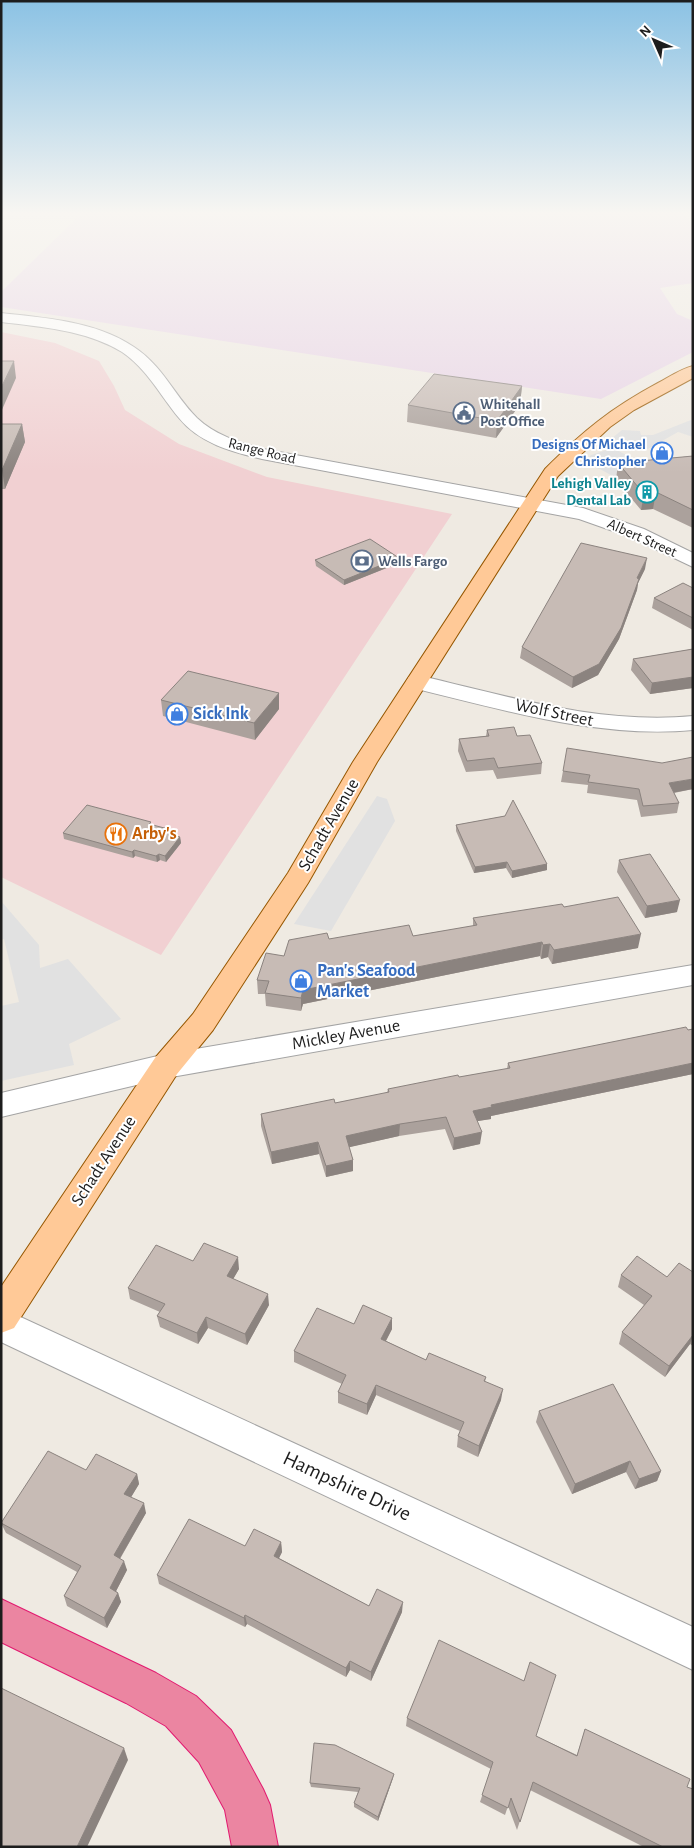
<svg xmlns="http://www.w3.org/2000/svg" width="694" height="1848" font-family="'Alegreya Sans',sans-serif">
  <rect width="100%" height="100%" fill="#efeae2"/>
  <!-- commercial -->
  <path fill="#f1d0d2" d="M1,332L55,343L99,361L114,386L125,410L179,444L267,477L452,514L161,955L1,877Z"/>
  <!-- industrial -->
  <path fill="#e8d4e6" d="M81,214H682L688,218L693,226V283L660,288L677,314L693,321V352L601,399L1,307V292Z"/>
  <!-- parking -->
  <path fill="#e1e1e1" d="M691,420H693V437L678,432L646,450L628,448L611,439L622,430L640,431L641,435H653Z
    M613,448L649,467L637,474L616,478L600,469L583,465L591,455Z
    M377,796L387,799L395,821L331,931L294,924Z
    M1,901L39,945L40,968L68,959L121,1019L69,1044L74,1065L1,1081V1006L19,1002L4,939L1,940Z"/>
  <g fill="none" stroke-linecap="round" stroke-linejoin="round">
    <!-- minor casing -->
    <g stroke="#a4a4a4" stroke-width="2">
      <path id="minor" d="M1,313C45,318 96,321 134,347C163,366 174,395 197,418C215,435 240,443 263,449L583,508L644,529L693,553V567L630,537L579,519L262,459C232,452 199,443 179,418C160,395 147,369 122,352C86,330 42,327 1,322Z
        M417,675C508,696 599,725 693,716V730C598,739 500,709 409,687L406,682L409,677Z
        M693,965V985L166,1078L1,1117V1093L166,1054Z
        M1,1308L693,1627V1670L1,1342Z"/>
    </g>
    <!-- major casing -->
    <g stroke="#965700" stroke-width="2">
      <path id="major" d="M693,366V378L634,410L610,427L558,476L377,762L308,883L213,1030L177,1074L14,1328L1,1333V1287L155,1058L193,1014L288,873L353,762L545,469C583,431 610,409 658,383C669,377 681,369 693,366Z"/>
    </g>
    <!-- highway casing -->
    <g stroke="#e21a70" stroke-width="2">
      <path id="highway" d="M1,1599L156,1673L196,1696L231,1730L263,1789L270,1805L278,1847H232L225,1810L199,1762L166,1726L126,1703L1,1642Z"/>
    </g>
    <!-- minor -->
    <use href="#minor" fill="#fff" fill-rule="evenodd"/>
    <!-- major -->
    <use href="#major" fill="#ffc997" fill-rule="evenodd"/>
    <!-- highway -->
    <use href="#highway" fill="#eb85a1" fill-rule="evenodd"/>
  </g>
  <!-- wall -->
  <path fill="#aba19c" d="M522,386L520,404L496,438L407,422L408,405Z
    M1,424H22L25,442L5,489H1Z
    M693,456V528L653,509L641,510L616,480L618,463Z
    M315,560L399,563L344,585L316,566Z
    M645,569L638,583L637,590L619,639L598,675L572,688L520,658L522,647Z
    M693,588V630L652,608L654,598Z
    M693,649V688L650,694L631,670L633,659Z
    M161,700L279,709L255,740L163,716Z
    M487,730L517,736L542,763L541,774L497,779L493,770L466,772L458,751L459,739L486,736Z
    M563,771L693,789L674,793L679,803L677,813L641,817L637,800L587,793L588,785L561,782Z
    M505,816L547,864V870L512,878L506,868L474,873L456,831V825Z
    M151,822V825L176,831V836L180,837L181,843L166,862L160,860L157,862L135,856L133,858L64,839L63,833Z
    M619,860L677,912L645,918L617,872Z
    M564,907L638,948L552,964L548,957L541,959L540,956L303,1004L301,1011L266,1006L265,994H258L257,980L284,956L329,939L413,936L473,926V918Z
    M693,1029V1074L491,1116V1119L477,1121L480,1144L453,1150L445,1129L399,1136L349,1147L353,1160V1171L326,1177L319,1154L272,1164L261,1126V1114L335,1103L387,1093L388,1089L507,1069L508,1063Z
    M193,1261L239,1269L233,1279L269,1305L247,1345L208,1328L198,1344L160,1327L157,1316L160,1312L130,1299L128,1288Z
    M693,1272V1346L690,1344L665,1377L619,1344L622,1332L644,1305L618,1287L621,1275L667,1277Z
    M354,1324L392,1329L386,1341L426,1360L486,1377L485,1382L501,1400L478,1457L457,1447L458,1436L460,1431L376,1395L367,1415L338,1403V1392L342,1384L294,1362V1351Z
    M539,1411L661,1471L657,1481L635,1489L626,1472L572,1494L536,1422Z
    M86,1470L137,1474L139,1484L131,1497L146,1513L120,1559L127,1570L116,1591L118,1593L121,1602L107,1628L67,1606L64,1596L77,1572L6,1533L1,1523Z
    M281,1542L282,1552L279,1558L369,1606L402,1612L371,1681L350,1670L346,1677L247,1624L245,1627L159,1584L157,1575L245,1546Z
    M407,1718L536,1736L577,1755L585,1729L687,1787L693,1847H644L530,1790L517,1830L508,1806L505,1815L480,1802L491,1769L406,1726Z
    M393,1778L378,1821L354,1807V1803L358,1792L311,1787L310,1783Z"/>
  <!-- shaded-wall -->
  <path fill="#8b837f" d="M14,361L16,378L1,412V388Z
    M522,386L520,404L496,438L497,421Z
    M22,424L25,442L5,489L2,470Z
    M656,492L653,509L641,510L644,494Z
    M399,558V563L344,585V580Z
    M647,558L645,569L638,583L637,590L619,639L598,675L572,688L573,677L637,578Z
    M693,677V688L650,694L652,683Z
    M279,693V709L255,740L254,723Z
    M693,779V789L666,794L669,783Z
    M180,837L181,843L166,862L165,856Z
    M134,850L135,856L133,858L132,852Z
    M159,854L160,860L157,862L156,856Z
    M507,862L506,868L474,873L475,867Z
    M547,864V870L512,878V871Z
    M680,900L677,912L645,918L647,906Z
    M641,934L638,948L552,964L554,950Z
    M542,942L540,956L303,1004L301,1011V998L303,990Z
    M550,944L548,957L541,959L543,945Z
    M693,1063V1074L491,1116V1119L472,1122L473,1111L491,1105Z
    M400,1124L399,1136L346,1148V1136Z
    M482,1132L480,1144L453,1150L454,1138Z
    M318,1142L319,1154L272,1164L271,1152Z
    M353,1160V1171L326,1177V1166Z
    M238,1257L239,1269L228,1288L227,1276Z
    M268,1294L269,1305L247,1345L245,1334Z
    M206,1317L208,1328L198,1344L197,1333Z
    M392,1318V1329L381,1350V1339Z
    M693,1335L690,1344L665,1377L669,1366Z
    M376,1385V1395L367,1415V1404Z
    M503,1389L501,1400L478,1457L479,1446Z
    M630,1461L626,1472L572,1494L575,1484Z
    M661,1471L657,1481L635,1489L639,1479Z
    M137,1474L139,1484L127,1504L124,1494Z
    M144,1503L146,1513L116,1565L114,1555Z
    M281,1542L282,1552L275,1566L274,1556Z
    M124,1561L127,1570L113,1597L110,1588Z
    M118,1593L121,1602L107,1628L104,1618Z
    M403,1602L402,1612L371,1681V1672Z
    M245,1615L247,1624L245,1627L244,1618Z
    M350,1661V1670L346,1677V1668Z
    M124,1748L128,1760L87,1847H77Z
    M394,1774L393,1778L378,1821V1817Z"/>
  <!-- building -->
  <path fill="#c7bbb5" stroke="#8b837f" d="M1,361H14L1,388Z
    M434,374L522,386L497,421L408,405Z
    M1,424H22L2,470H1Z
    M693,456V510L656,492L644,494L618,463Z
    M370,539L399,558L344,580L315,560Z
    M581,543L647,558L637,578L639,579L621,628L599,664L573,677L522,647Z
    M683,583L693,588V618L654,598Z
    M693,649V677L652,683L633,659Z
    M188,671L279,693L254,723L161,700Z
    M514,727L517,736L530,735L542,763L498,768L494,758L467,761L459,739L489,736L487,730Z
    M567,748L662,763L693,757V779L669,783L679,803L643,806L639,789L588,782L590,775L563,771Z
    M513,800L547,864L512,871L507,862L475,867L456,825L505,816Z
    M87,805L151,822L149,824L176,831L173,835L180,837L165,856L159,854L156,856L134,850L132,852L63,833Z
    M650,854L680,900L647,906L619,860Z
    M618,897L641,934L554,950L550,944L543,945L542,942L303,990L301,998L265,993L269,981L257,980L266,953L284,956L289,940L327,933L329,939L409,925L413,936L477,925L473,918L562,904L564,907Z
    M686,1027L688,1030L693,1029V1063L491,1105L492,1107L473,1111L482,1132L454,1138L446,1117L400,1124L346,1136L353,1160L326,1166L318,1142L271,1152L261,1114L334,1099L335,1103L389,1092L388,1089L458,1075L459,1077L510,1068L508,1063Z
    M204,1243L238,1257L227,1276L268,1294L245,1334L206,1317L197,1333L157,1316L165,1304L128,1288L156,1245L193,1261Z
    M637,1256L667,1277L679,1263L693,1272V1335L669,1366L622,1332L652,1296L621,1275Z
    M363,1305L392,1318L381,1339L426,1360L429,1353L486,1377L484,1381L503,1389L479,1446L458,1436L464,1422L376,1385L367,1404L338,1392L346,1375L294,1351L317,1308L354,1324Z
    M613,1384L661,1471L639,1479L630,1461L575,1484L539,1411Z
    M48,1451L86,1470L96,1454L137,1474L124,1494L144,1503L114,1555L124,1561L110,1588L118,1593L104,1618L64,1596L81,1566L1,1523Z
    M189,1519L245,1546L254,1529L281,1542L274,1556L369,1606L377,1589L403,1602L371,1672L350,1661L346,1668L245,1615L244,1618L157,1575Z
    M439,1640L524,1681L530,1662L556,1675L536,1736L577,1756L585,1729L690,1779L687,1787L693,1789V1847H663L533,1782L520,1822L511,1798L508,1808L482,1795L493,1762L407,1718Z
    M1,1688L124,1748L77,1847H1Z
    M314,1743L335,1745L394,1774L378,1817L354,1803L360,1788L310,1783Z"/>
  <!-- sky -->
  <linearGradient id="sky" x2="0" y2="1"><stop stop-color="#8bc2e4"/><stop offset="0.45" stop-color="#f8f6f2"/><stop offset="1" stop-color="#f8f6f2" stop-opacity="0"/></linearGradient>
  <rect width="694" height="473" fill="url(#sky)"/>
  <!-- icons -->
  <defs>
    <g id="civic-ring" transform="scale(1.125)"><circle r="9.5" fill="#fff" stroke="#5c6f8a" stroke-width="1.5"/><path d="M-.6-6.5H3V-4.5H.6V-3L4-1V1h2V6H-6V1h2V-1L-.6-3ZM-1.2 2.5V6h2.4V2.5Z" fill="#5c6f8a"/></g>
    <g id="shop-ring" transform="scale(1.125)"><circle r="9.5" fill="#fff" stroke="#3f7fe0" stroke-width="1.5"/><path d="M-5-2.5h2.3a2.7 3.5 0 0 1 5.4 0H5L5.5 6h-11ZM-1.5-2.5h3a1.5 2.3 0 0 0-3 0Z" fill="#3f7fe0"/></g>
    <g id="building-ring" transform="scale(1.125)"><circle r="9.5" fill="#fff" stroke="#0f9aa8" stroke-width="1.5"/><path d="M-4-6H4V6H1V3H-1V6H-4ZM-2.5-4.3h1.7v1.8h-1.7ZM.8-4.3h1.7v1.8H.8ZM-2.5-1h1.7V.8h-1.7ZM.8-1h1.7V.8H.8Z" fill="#0f9aa8"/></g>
    <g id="bank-ring" transform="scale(1.125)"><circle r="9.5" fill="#fff" stroke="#5c6f8a" stroke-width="1.5"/><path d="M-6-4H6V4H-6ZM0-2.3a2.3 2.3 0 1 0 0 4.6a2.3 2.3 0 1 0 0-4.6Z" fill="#5c6f8a"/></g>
    <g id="restaurant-ring" transform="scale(1.125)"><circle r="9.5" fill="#fff" stroke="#e8710a" stroke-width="1.5"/><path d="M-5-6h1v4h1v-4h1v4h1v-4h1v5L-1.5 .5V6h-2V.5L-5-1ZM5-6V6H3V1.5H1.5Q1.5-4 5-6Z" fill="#e8710a"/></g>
  </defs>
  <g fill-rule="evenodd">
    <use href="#civic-ring" x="464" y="413"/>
    <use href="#shop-ring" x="662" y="453"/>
    <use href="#building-ring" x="647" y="492"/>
    <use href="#bank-ring" x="362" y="561"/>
    <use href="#shop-ring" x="177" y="714"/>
    <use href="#restaurant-ring" x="116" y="834"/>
    <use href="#shop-ring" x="301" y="981"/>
  </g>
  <g text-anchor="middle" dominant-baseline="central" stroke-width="4" stroke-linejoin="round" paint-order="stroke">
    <!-- far-service labels -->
    <g font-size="15" font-weight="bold" fill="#4e5e75" stroke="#fff" text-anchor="start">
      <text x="480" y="404">Whitehall<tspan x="480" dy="17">Post Office</tspan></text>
      <text x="378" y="561">Wells Fargo</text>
    </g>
    <!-- far-shop labels -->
    <g font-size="15" font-weight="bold" fill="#366cbe" stroke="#fff" text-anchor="end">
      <text x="646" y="444">Designs Of Michael<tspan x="646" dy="17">Christopher</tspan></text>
    </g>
    <!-- far-street labels -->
    <g font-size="15" fill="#1d1d1d" stroke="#fff">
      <text transform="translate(262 451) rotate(14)">Range Road</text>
      <text transform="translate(642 538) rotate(24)">Albert Street</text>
    </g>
    <!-- far-culture labels -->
    <g font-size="15" font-weight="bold" fill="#0d838f" stroke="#fff" text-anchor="end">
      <text x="631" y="483">Lehigh Valley<tspan x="631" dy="17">Dental Lab</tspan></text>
    </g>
    <!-- street labels -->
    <g font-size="18" fill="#1d1d1d" stroke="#fff">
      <text transform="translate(554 713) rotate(12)">Wolf Street</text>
      <text transform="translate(329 825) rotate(-60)">Schadt Avenue</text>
      <text transform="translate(346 1035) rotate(-10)">Mickley Avenue</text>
      <text transform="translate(104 1161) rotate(-57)">Schadt Avenue</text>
    </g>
    <!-- shop labels -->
    <g font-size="18" font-weight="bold" fill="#366cbe" stroke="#fff" text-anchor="start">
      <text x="193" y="714">Sick Ink</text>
      <text x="317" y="971">Pan's Seafood<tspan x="317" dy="21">Market</tspan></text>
    </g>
    <!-- food labels -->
    <g font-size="18" font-weight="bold" fill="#c56008" stroke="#fff" text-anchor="start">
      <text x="132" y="834">Arby's</text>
    </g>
    <!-- near-street labels -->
    <g font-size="21" fill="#1d1d1d" stroke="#fff">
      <text transform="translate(347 1486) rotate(25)">Hampshire Drive</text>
    </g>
  </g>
  <!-- border -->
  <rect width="694" height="1848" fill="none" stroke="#1d1d1d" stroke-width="5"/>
  <!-- north arrow -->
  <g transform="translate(654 40) rotate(315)" stroke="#ffffff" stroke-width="4" paint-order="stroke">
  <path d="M0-4L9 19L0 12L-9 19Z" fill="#1d1d1d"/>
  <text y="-8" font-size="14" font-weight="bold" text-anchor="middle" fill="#1d1d1d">N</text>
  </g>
</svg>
